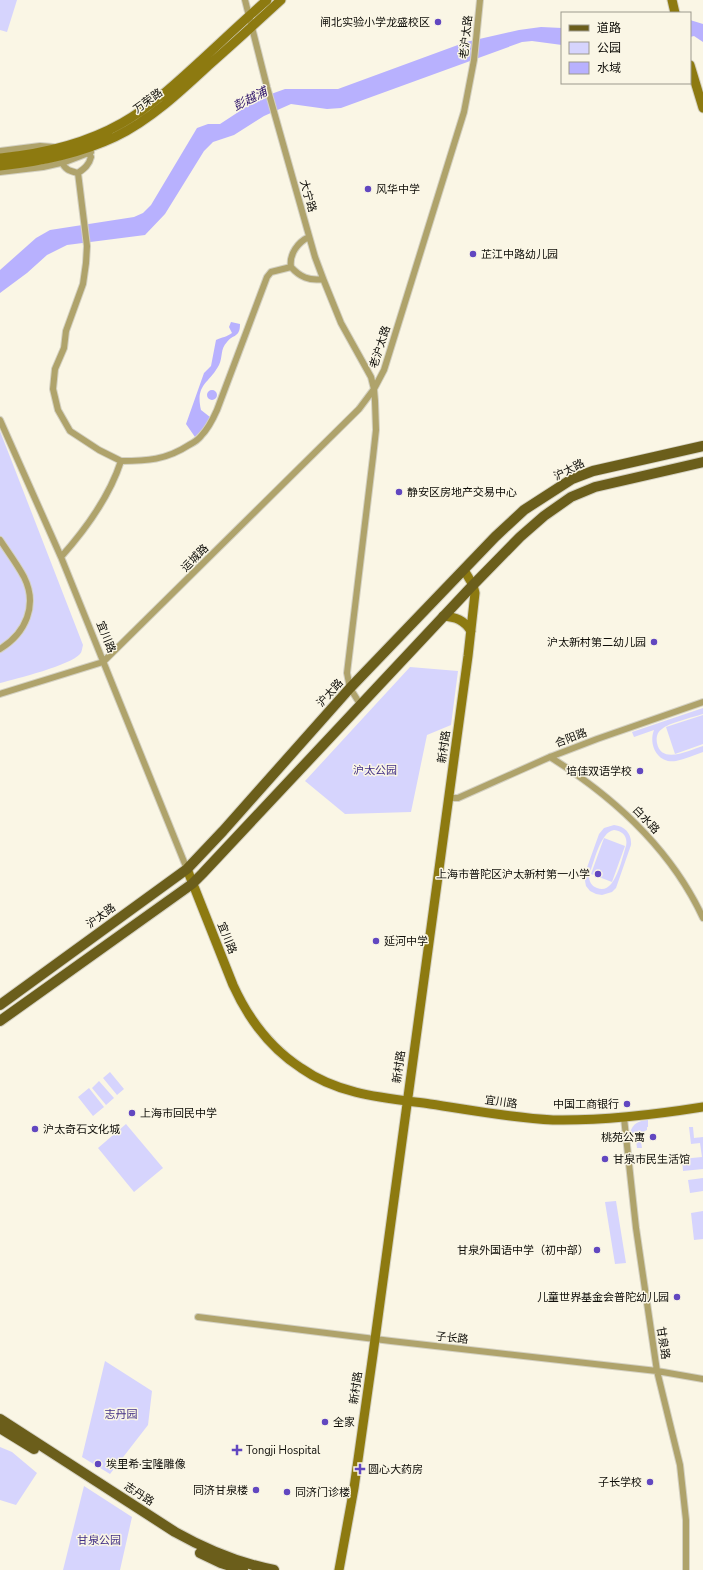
<svg xmlns="http://www.w3.org/2000/svg" width="703" height="1570" font-family="'Nunito Sans','Noto Sans SC',sans-serif">
  <rect width="100%" height="100%" fill="#faf6e5"/>
  <!-- green -->
  <path fill="#d6d4fd" fill-rule="evenodd" d="M0,0H17L7,32L0,30Z
    M0,431L83,645C82,648 82,652 80,654C71,665 16,679 0,683Z
    M410,667L458,671L451,725L427,735L411,812L345,814L305,781Z
    M703,708V714C694,717 668,723 662,729C657,732 656,738 657,743C661,765 690,750 703,746V752C694,755 685,759 676,761C658,764 648,745 654,730L634,737L632,732Z
    M703,715V744L675,754L666,727Z
    M614,825C625,826 632,834 631,845L616,888L612,892L602,895L596,894L590,891L586,886L584,876L599,834L604,828ZM614,830C623,831 628,837 626,846C622,858 615,896 597,888C591,886 589,881 589,875C594,863 600,832 614,830Z
    M604,838L625,846L612,882L591,874Z
    M110,1072L124,1089L117,1095L103,1078Z
    M99,1081L114,1098L106,1105L92,1088Z
    M89,1088L104,1107L93,1116L78,1097Z
    M648,1120V1127H647V1130C639,1133 641,1141 642,1148H637L635,1133H630C633,1123 638,1121 648,1120Z
    M126,1124L163,1168L134,1192L98,1148Z
    M689,1127H693L694,1138L703,1137V1169L683,1171L682,1159L702,1157L700,1143L691,1144Z
    M703,1178V1191L690,1193L688,1180Z
    M616,1201L626,1263L615,1264L605,1202Z
    M703,1211V1239L694,1240L691,1213Z
    M105,1361L152,1391L148,1425L110,1474L82,1457Z
    M0,1447L12,1452L37,1473L16,1505L0,1500Z
    M84,1486L132,1517L120,1570H63Z"/>
  <!-- water -->
  <path fill="#b8b1fe" d="M690,20L703,24V42L694,36L690,37Z
    M541,27L562,28V45L532,41L522,42L341,108L327,109L291,104L264,116L234,135L213,142L204,151L165,214L145,235L67,245L47,255L27,273L0,293V270L36,238L50,230L134,217L143,213L151,205L197,128L208,124H220L260,98L285,89H338L466,42L519,30Z
    M231,322L240,324C240,338 233,334 227,342C220,349 223,357 219,365C209,384 195,384 201,410L210,417L204,428L195,437L186,424L204,373L211,366L216,340C222,337 227,337 232,333L229,327Z
    M207 395a5 5 0 1 1 10 0a5 5 0 1 1-10 0Z"/>
  <g fill="none" stroke-linecap="round" stroke-linejoin="round">
    <!-- street casing -->
    <g stroke="#d4d1c2" stroke-width="8">
      <path id="street" d="M245,0L267,87L315,257L324,281L341,323L371,377L374,389L375,401L376,430L373,457L347,673L350,688L360,704
        M0,151L40,146L53,147
        M89,154L91,157C89,165 85,168 78,173L87,246L86,263L83,284L66,331L64,348L55,369L53,389L58,410L70,431L99,450L121,461
        M62,162C65,170 70,171 78,173
        M0,172L43,167L65,162L91,152
        M291,267C289,254 298,242 309,237
        M0,420L61,557L187,869
        M0,540C8,552 17,564 24,577C38,605 26,633 0,649
        M61,557C86,529 109,498 121,461C147,461 166,460 189,445C193,443 198,440 201,436C208,429 213,419 217,410L267,277L271,272L291,267C300,277 309,281 323,279
        M0,694L103,662L359,409L374,389L384,370L464,112L474,60L480,0
        M550,757C614,797 671,849 703,918
        M449,798H458L550,757L597,739L703,702
        M624,1118L636,1228L657,1371L680,1465L686,1520V1570
        M198,1317L391,1341L657,1371L703,1379"/>
    </g>
    <!-- secondary casing -->
    <g stroke="#d4d1c2" stroke-width="11">
      <path id="secondary" d="M672,0L675,13
        M690,65L703,108
        M0,158C42,154 85,144 122,123C150,107 173,86 197,64C220,43 243,21 267,0
        M0,166C39,162 79,154 115,137C150,120 180,92 209,65C233,44 257,22 281,0
        M443,616C456,617 464,620 471,631
        M187,869L233,985C248,1018 270,1048 301,1068C339,1095 385,1098 430,1104C471,1110 512,1118 553,1120C604,1121 653,1115 703,1107
        M339,1570L354,1488L373,1354L468,656L475,593L473,585L464,570"/>
    </g>
    <!-- primary casing -->
    <g stroke="#d4d1c2" stroke-width="12">
      <path id="primary" d="M0,1005L187,869L223,831L350,688L495,537L524,510L572,479L593,471L703,446
        M0,1021L192,884L202,874L473,585L520,537L544,516L571,497L595,487L703,462
        M0,1419L175,1532C207,1550 238,1563 274,1570
        M0,1428L34,1449
        M200,1553L221,1563L243,1570"/>
    </g>
    <!-- street -->
    <use href="#street" stroke="#afa36b" stroke-width="6"/>
    <!-- secondary -->
    <use href="#secondary" stroke="#8d7a10" stroke-width="9"/>
    <!-- primary -->
    <use href="#primary" stroke="#6b5e1b" stroke-width="10"/>
  </g>
  <!-- markers -->
  <g fill="#6147c0" stroke="#faf6e5" stroke-width="1.5">
    <circle cx="438" cy="22" r="4"/>
    <circle cx="368" cy="189" r="4"/>
    <circle cx="473" cy="254" r="4"/>
    <circle cx="399" cy="492" r="4"/>
    <circle cx="654" cy="642" r="4"/>
    <circle cx="640" cy="771" r="4"/>
    <circle cx="598" cy="874" r="4"/>
    <circle cx="376" cy="941" r="4"/>
    <circle cx="627" cy="1104" r="4"/>
    <circle cx="132" cy="1113" r="4"/>
    <circle cx="35" cy="1129" r="4"/>
    <circle cx="653" cy="1137" r="4"/>
    <circle cx="605" cy="1159" r="4"/>
    <circle cx="597" cy="1250" r="4"/>
    <circle cx="677" cy="1297" r="4"/>
    <circle cx="325" cy="1422" r="4"/>
    <path d="M235 1444h4v4h4v4h-4v4h-4v-4h-4v-4h4z"/>
    <circle cx="98" cy="1464" r="4"/>
    <path d="M358 1463h4v4h4v4h-4v4h-4v-4h-4v-4h4z"/>
    <circle cx="650" cy="1482" r="4"/>
    <circle cx="256" cy="1490" r="4"/>
    <circle cx="287" cy="1492" r="4"/>
  </g>
  <g text-anchor="middle" dominant-baseline="central" stroke-width="3" stroke-linejoin="round" paint-order="stroke">
    <!-- poi labels -->
    <g font-size="11" fill="#0e0d08" stroke="#faf6e5" text-anchor="start">
      <text x="430" y="22" text-anchor="end">闸北实验小学龙盛校区</text>
      <text x="376" y="189">风华中学</text>
      <text x="481" y="254">芷江中路幼儿园</text>
      <text x="407" y="492">静安区房地产交易中心</text>
      <text x="646" y="642" text-anchor="end">沪太新村第二幼儿园</text>
      <text x="632" y="771" text-anchor="end">培佳双语学校</text>
      <text x="590" y="874" text-anchor="end">上海市普陀区沪太新村第一小学</text>
      <text x="384" y="941">延河中学</text>
      <text x="619" y="1104" text-anchor="end">中国工商银行</text>
      <text x="140" y="1113">上海市回民中学</text>
      <text x="43" y="1129">沪太奇石文化城</text>
      <text x="645" y="1137" text-anchor="end">桃苑公寓</text>
      <text x="613" y="1159">甘泉市民生活馆</text>
      <text x="589" y="1250" text-anchor="end">甘泉外国语中学（初中部）</text>
      <text x="669" y="1297" text-anchor="end">儿童世界基金会普陀幼儿园</text>
      <text x="333" y="1422">全家</text>
      <text x="246" y="1450">Tongji Hospital</text>
      <text x="106" y="1464">埃里希·宝隆雕像</text>
      <text x="368" y="1469">圆心大药房</text>
      <text x="642" y="1482" text-anchor="end">子长学校</text>
      <text x="248" y="1490" text-anchor="end">同济甘泉楼</text>
      <text x="295" y="1492">同济门诊楼</text>
    </g>
    <!-- street labels -->
    <g font-size="11" fill="#0e0d08" stroke="#faf6e5">
      <text transform="translate(466 37) rotate(-84)">老沪太路</text>
      <text transform="translate(148 101) rotate(-36)">万荣路</text>
      <text transform="translate(308 196) rotate(74)">大宁路</text>
      <text transform="translate(380 347) rotate(-72)">老沪太路</text>
      <text transform="translate(569 470) rotate(-27)">沪太路</text>
      <text transform="translate(195 558) rotate(-45)">运城路</text>
      <text transform="translate(106 637) rotate(68)">宜川路</text>
      <text transform="translate(330 693) rotate(-48)">沪太路</text>
      <text transform="translate(571 738) rotate(-21)">合阳路</text>
      <text transform="translate(444 747) rotate(-82)">新村路</text>
      <text transform="translate(646 820) rotate(46)">白水路</text>
      <text transform="translate(101 916) rotate(-36)">沪太路</text>
      <text transform="translate(227 938) rotate(68)">宜川路</text>
      <text transform="translate(399 1067) rotate(-82)">新村路</text>
      <text transform="translate(501 1102) rotate(8)">宜川路</text>
      <text transform="translate(452 1338) rotate(6)">子长路</text>
      <text transform="translate(663 1343) rotate(81)">甘泉路</text>
      <text transform="translate(356 1388) rotate(-82)">新村路</text>
      <text transform="translate(139 1494) rotate(33)">志丹路</text>
    </g>
    <!-- park labels -->
    <g font-size="11" fill="#422f86" stroke="#faf6e5">
      <text x="375" y="770">沪太公园</text>
      <text x="121" y="1414">志丹园</text>
      <text x="99" y="1540">甘泉公园</text>
    </g>
    <!-- water labels -->
    <g font-size="12" font-style="italic" fill="#2c1169" stroke="#faf6e5">
      <text transform="translate(250 99) rotate(-27)">彭越浦</text>
    </g>
  </g>
  <!-- legend -->
  <rect x="561" y="12" width="130" height="72" fill="#faf6e5" stroke="#9c998d"/>
  <rect x="569" y="25" width="20" height="6" fill="#6b5e1b" stroke="#9c998d"/>
  <text x="597" y="32" font-size="12" fill="#0e0d08">道路</text>
  <rect x="569" y="42" width="20" height="12" fill="#d6d4fd" stroke="#9c998d"/>
  <text x="597" y="52" font-size="12" fill="#0e0d08">公园</text>
  <rect x="569" y="62" width="20" height="12" fill="#b8b1fe" stroke="#9c998d"/>
  <text x="597" y="72" font-size="12" fill="#0e0d08">水域</text>
</svg>
